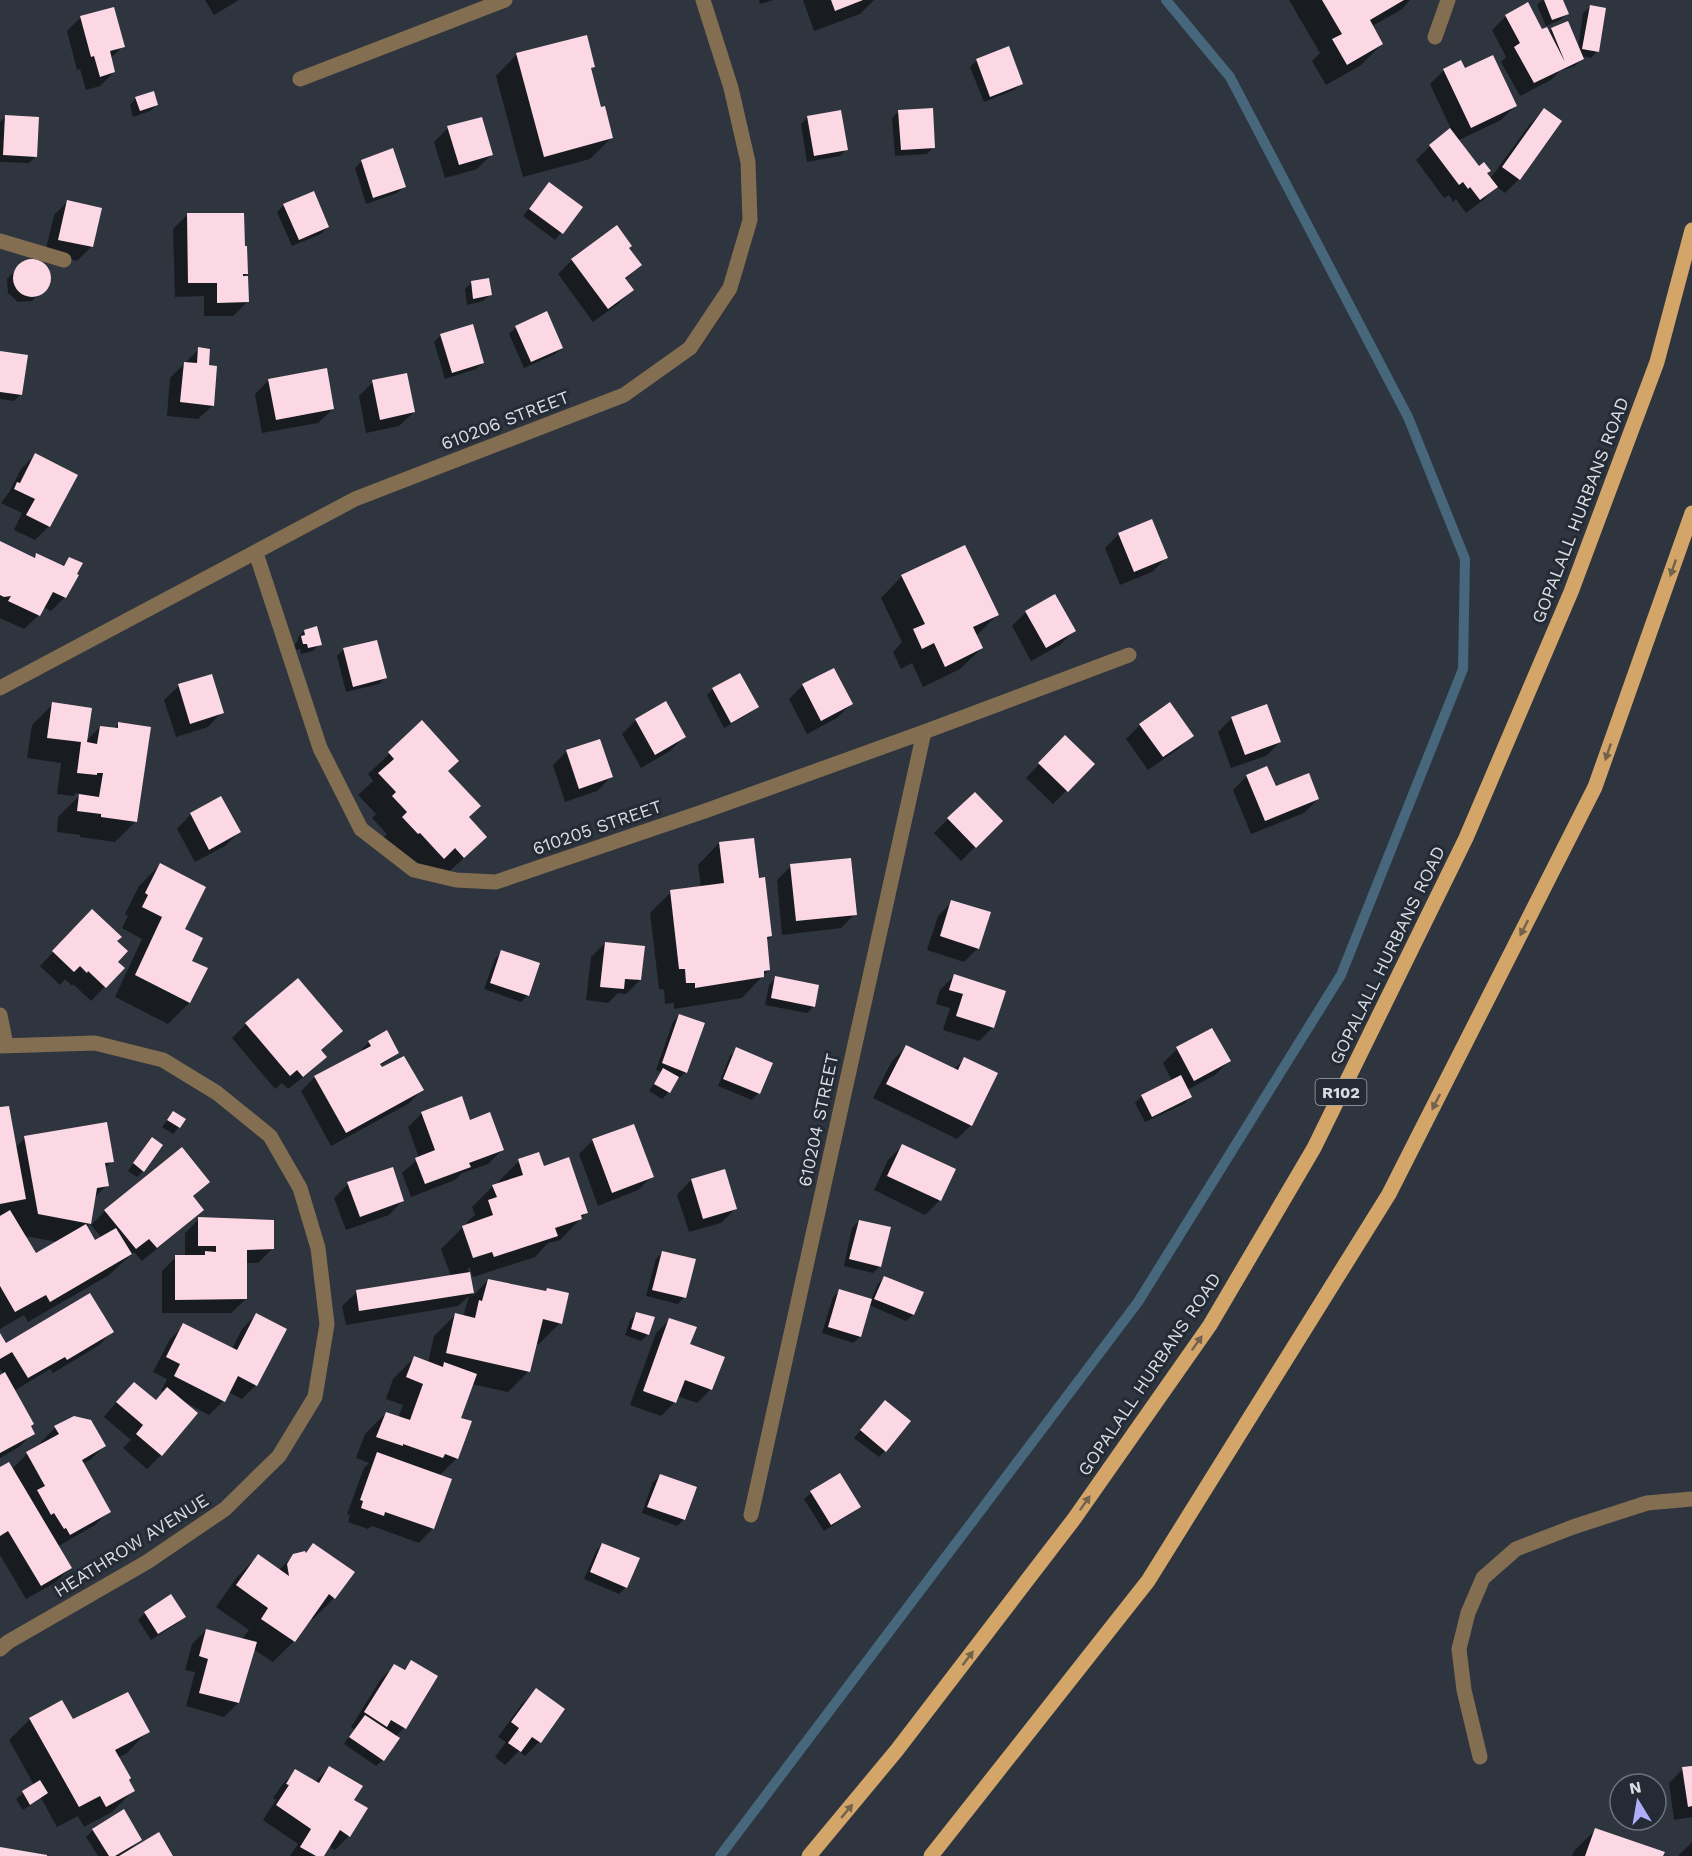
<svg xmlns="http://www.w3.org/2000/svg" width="1692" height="1856" font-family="'Work Sans',sans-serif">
  <rect width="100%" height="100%" fill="#2e353f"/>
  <!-- shadow -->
  <path fill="#0007" fill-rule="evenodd" d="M205,0H239L214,15Z
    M759,0H773L760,4Z
    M803,0H874L860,14L814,31Z
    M1289,0H1410L1401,10L1372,26L1382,44L1361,65L1326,85L1312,61L1320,53Z
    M1542,0H1561L1567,13L1560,20L1546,26L1537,5Z
    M1590,7L1597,51L1591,58L1581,56L1582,59L1575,66L1560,71L1551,80L1520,96L1501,62L1506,57L1492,30L1506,16L1548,33L1552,29L1578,49L1583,13Z
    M81,17L123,46L110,59L114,72L100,86L86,90L80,69L77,70L67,31Z
    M517,54L593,66L590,70L600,109L611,138L590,159L523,177L496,76Z
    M977,60L1021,84L1014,90L984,102L970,67Z
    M1444,70H1464L1515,106L1501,120L1457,141L1478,168L1486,173L1490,179L1530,124L1544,110L1519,179L1505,193L1497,187L1482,201L1466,213L1456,199L1453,202L1449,195L1444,198L1416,160L1430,146L1451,129L1430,84Z
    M136,98L157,105L150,111L133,117L130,105Z
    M899,111L934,147L927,154L895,156L892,118Z
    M6,116L35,157L29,163L0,162V122Z
    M808,117L846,149L840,156L807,162L801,124Z
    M448,128L491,155L477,169L445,178L434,142Z
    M362,161L404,187L397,193L366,204L355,168Z
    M543,191L581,208L555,240L523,216Z
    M68,201L91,247L77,261L45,253L54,215Z
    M284,205L328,227L321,234L292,246L277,212Z
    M187,215L247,274L243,277L247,302L233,316H204V296L175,297L173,229Z
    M628,249L640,265L625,280L632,290L618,304L593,322L558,274L572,260Z
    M24,261H38L48,270V284L32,301L18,302L8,293L7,279Z
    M471,283L490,295L483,301L467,305L465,289Z
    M472,326L483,363L476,369L445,379L434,342L440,336Z
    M516,327L562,348L555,354L524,368L509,334Z
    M199,349L207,367L213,405L198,419L167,416L170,378Z
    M0,352L21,394L14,401L0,399Z
    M269,380L333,409L318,423L262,433L255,394Z
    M373,382L414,412L399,426L366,433L359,396Z
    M35,455L49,526L35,540L14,530L22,513L1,503L10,491L21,469Z
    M1119,534L1166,558L1152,572L1120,585L1105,548Z
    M0,543L32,559L37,554L62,566L69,559L65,597L51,611L43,607L39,615L24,629L0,618Z
    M902,576L997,615L976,636L982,648L960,669L923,687L912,663L901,669L893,652L902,642L881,598Z
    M1026,612L1074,631L1060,645L1031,661L1012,626Z
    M304,631L320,644L313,651L301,654L300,649L296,650L295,644L298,640V638Z
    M344,649L385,678L379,684L346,692L337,656Z
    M803,685L851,704L837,718L807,734L789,699Z
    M179,686L222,712L208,727L176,737L164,700Z
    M713,689L757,707L750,713L724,728L707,695Z
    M53,704L85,742L100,727L113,729L119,724L136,821L115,842L80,837V835L57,832L58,817L81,794L76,793L74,796L57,794L61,763L27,758L32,725Z
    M1170,704L1192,735L1178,749L1148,770L1126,739L1140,725Z
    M1232,718L1280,742L1266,756L1231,768L1218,732Z
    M636,720L684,737L670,751L641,768L622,734Z
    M422,723L446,771L467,817L464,858L442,878L422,879L382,839L387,834L372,818L376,814L358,795L373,781L368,774Z
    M1065,737L1093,764L1053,804L1026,778Z
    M567,751L611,777L597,791L565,802L553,765Z
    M1247,776L1275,788L1318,799L1304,813L1251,834L1233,790Z
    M221,798L239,832L225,846L195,862L177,829L190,815Z
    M948,819L1001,821L961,861L934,833Z
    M719,843L758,879L771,936L766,941L769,969L742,998L674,1009V1003L665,1004L664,990L659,989L650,913L671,892L701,888L698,865Z
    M160,865L183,929L190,961L206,969L189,1003L168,1024L115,997L142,939L122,928L128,916L125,914L139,886Z
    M791,866L855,914L841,928L782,935L777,880Z
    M952,902L978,948L964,962L927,950L938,916Z
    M79,925L115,941L116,962L123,968L91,1001L73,984L72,986L65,979L60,985L40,966Z
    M605,943L640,980L626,994L618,993L608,1003L586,1000L591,957Z
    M502,952L528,995L521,1002L484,989L495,959Z
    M954,976L993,1027L979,1041L943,1030L950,1008L936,1004L940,990Z
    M776,978L814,1006L807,1013L765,1005L769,985Z
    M298,980L341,1031L320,1051L325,1057L311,1071L288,1089L282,1083L275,1089L232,1038L246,1024Z
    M679,1015L686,1072L679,1078H677L669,1092L662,1099L649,1091L661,1072L656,1070L673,1022Z
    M1211,1030L1229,1061L1215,1075L1187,1090L1190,1097L1184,1104L1145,1122L1135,1103L1142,1096L1172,1081L1163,1063L1177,1049Z
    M369,1042L397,1053L391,1059L379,1066L422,1090L408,1104L331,1146L301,1091L315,1077L364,1052L362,1049Z
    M906,1047L953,1070L965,1059L971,1125L957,1139L873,1098L892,1061Z
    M737,1049L758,1093L752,1100L718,1086L730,1056Z
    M0,1109L15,1148L25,1138L112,1161L104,1169L107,1185L94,1198L90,1223L86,1227L95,1242L102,1238L91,1225L105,1211L208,1182L192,1197L202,1210L188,1223L142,1261L134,1252L109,1275L28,1322L24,1315L0,1329V1217L5,1214L0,1215ZM24,1236L58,1242L35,1255Z
    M173,1113L179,1127L173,1134L162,1127Z
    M422,1113L469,1122L502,1150L488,1164L462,1173L455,1180L411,1197L402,1173L419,1158L408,1127Z
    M593,1140L652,1176L638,1190L598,1206L579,1154Z
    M146,1146L143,1171L137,1177L128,1171Z
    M902,1146L954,1170L939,1201L925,1215L874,1190L888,1160Z
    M519,1161L543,1168L586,1213L560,1240L548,1243L535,1257L473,1277L470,1268H468L473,1296L488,1280L544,1293L547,1289L560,1323L539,1344H535L529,1371L508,1392L471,1384L459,1418L457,1458L439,1476L433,1528L419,1543L372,1526L368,1529L348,1522L350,1515L347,1514L364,1468L369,1463L356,1458L365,1434L386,1413L398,1418L403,1405L386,1399L393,1379L414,1358L428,1363L434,1336L455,1315L463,1317L469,1296L458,1306L346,1325L342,1306L357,1292L451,1276L441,1249L463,1227L468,1225L467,1222L475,1215L472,1207L493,1186L499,1185L498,1182Z
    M724,1171L735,1209L721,1223L689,1232L677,1195L691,1180Z
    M348,1184L403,1200L389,1215L346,1230L334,1198Z
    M199,1219L272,1249L258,1263H245L246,1299L231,1313H162V1271L176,1257H185V1233Z
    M859,1221L880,1266L873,1273L844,1266L852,1228Z
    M663,1252L684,1297L678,1304L646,1296L656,1259Z
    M884,1278L922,1293L913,1315L906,1321L869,1305L860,1337L853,1343L822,1333L833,1297L840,1291L871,1300L878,1284Z
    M636,1314L648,1334L641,1341L625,1335L630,1320Z
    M256,1315V1385L242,1399L228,1392L223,1401L209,1415L186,1403L161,1455L147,1469L123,1448L131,1440L104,1417L120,1398L155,1401L164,1392L161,1391L167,1379L153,1372L170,1339L184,1325L232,1349L242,1329Z
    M670,1319L689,1345L711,1389L697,1403L677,1396L675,1402L661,1416L630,1405L656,1333Z
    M112,1332L98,1346L53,1373L50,1369L14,1391L33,1433L19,1447L0,1458V1377L4,1375L0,1369V1336L6,1345Z
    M879,1408L885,1451L879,1457L854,1438Z
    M74,1418L104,1446L90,1460L82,1464L109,1511L95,1525L57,1547L70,1568L56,1582L26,1599L0,1555V1469H12L27,1454L43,1445L41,1442L55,1428Z
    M839,1475L859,1507L852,1513L824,1531L804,1499L811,1493Z
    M660,1476L684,1519L677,1526L642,1513L653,1482Z
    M602,1544L626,1587L619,1594L584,1579L596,1551Z
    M313,1545L334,1598L313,1619L311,1617L294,1641L273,1662L253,1649L238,1703L224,1717L186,1706L195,1672L185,1670L192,1644L206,1630L241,1640L249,1630L216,1607L237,1577L258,1556L279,1570L294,1555L304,1554Z
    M171,1596L184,1617L178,1623L151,1640L138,1620L145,1613Z
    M411,1662L436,1677L404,1728L395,1737L383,1760L376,1766L344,1744L354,1729L351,1727L381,1679L395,1665L403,1670Z
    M536,1690L563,1710L539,1742L525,1756L519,1751L505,1765L495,1757L506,1742L498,1737L522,1704Z
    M30,1719L72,1721L148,1731L127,1753L118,1758L133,1791L112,1812L84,1827L78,1816L57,1827L41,1798L23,1810L16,1799L34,1785L9,1740Z
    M329,1768L352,1800L349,1836L335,1850L329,1846L323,1856H290L298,1844L263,1820L276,1800L273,1798L282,1785L296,1771L315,1782Z
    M1692,1768V1817L1674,1820L1669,1783L1683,1769Z
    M93,1830L140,1840L128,1851L171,1856H98L86,1837Z
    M1595,1830L1661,1856H1572L1574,1851Z
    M1692,1842V1856H1679V1855Z"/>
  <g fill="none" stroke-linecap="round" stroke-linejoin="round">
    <!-- stream -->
    <path stroke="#47677d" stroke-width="10" d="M720,1856L1138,1302L1341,975L1463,669L1465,559L1408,417L1230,77L1166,0"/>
  </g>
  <!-- building -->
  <path fill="#fbd8e3" d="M831,0H863L835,11Z
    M1322,0H1404L1370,20L1383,44L1347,65L1332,39L1342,34Z
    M1544,0H1563L1569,14L1552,20Z
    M1528,2L1542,29L1547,27L1565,62L1551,28L1568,21L1584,59L1534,83L1514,47L1520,43L1505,15Z
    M1590,5L1606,8L1599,52L1582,49Z
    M114,7L125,47L110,51L115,72L100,77L94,56L91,57L80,16Z
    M587,35L595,67L591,68L601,107L605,106L613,138L544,157L516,53Z
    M1009,46L1023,84L990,97L976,59Z
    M1493,55L1517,106L1471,128L1443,69L1461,60L1465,68Z
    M154,91L158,105L140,111L135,97Z
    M933,108L935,148L901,150L898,110Z
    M1544,108L1562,121L1520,180L1502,167Z
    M841,110L848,150L814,156L807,116Z
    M5,115L39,117L37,157L3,155Z
    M482,117L493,155L459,165L447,126Z
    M1450,128L1479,166L1484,162L1491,171L1487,173L1498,187L1480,200L1470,187L1468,189L1463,182L1459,185L1429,145Z
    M393,148L406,187L373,198L361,160Z
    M549,182L583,207L563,234L529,209Z
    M314,191L329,227L299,240L283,204Z
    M67,200L102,208L93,247L58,240Z
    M187,213H244L245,246H247L248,274H243V276H248L249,302L217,303V283H188Z
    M617,225L632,246L629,248L642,265L625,278L634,290L608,309L571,259Z
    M13 278a19 19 0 1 1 38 0a19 19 0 1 1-38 0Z
    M489,278L492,295L473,299L471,281Z
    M547,311L563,348L531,362L515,326Z
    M473,324L484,363L452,373L440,334Z
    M198,347L210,349L209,365L217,366L214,406L180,402L184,362L197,363Z
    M0,351L28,355L22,395L0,392Z
    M327,368L334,409L276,420L268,379Z
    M407,373L415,412L380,420L372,380Z
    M35,453L78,475L50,527L26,515L35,499L14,489L17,482L20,483Z
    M1152,519L1168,558L1134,572L1118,533Z
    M0,541L35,558L36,553L64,566L69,557L83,563L77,574L79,575L66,598L53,592L40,616L8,601L11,596L4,597L0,595Z
    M965,545L999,615L973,627L983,648L945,667L934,643L922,649L913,629L925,624L901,575Z
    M1055,594L1076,631L1046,648L1025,611Z
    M317,626L322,645L308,648L307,644H303L301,636L305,635L304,630Z
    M377,640L387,678L353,687L343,648Z
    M834,668L853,704L821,721L802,684Z
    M740,673L759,707L731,723L712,688Z
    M212,674L224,713L190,724L178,684Z
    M666,701L686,737L655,755L635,719Z
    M52,702L92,708L87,742L97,744L100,726L118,728V722L151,727L137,822L101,817V814L77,811L79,794L99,797L103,773H97V775L77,773L81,742L47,738Z
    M1170,702L1194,736L1163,757L1139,724Z
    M1267,704L1281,742L1245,755L1231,717Z
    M422,720L459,761L448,771L481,806L469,817L487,837L464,858L455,848L444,859L420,833L418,834L402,817L407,812L392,796L396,792L378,773L394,759L388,752Z
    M1065,735L1095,764L1068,792L1038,763Z
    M600,739L613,777L579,789L566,750Z
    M1267,766L1276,786L1309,773L1319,799L1265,821L1246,775Z
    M975,792L1003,821L976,848L947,818Z
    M221,796L241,832L209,850L190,813Z
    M754,838L759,878L765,877L772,936L767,937L770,970L764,971V977L695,988V983H686L685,969H679L670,890L724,883L719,842Z
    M851,858L857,915L796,921L790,864Z
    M160,863L206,887L185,929L203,938L192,961L208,968L190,1003L135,975L162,917L142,907L148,895L145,893Z
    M951,900L991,912L979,949L940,936Z
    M92,909L122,937L117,941L128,951L118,962L125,968L106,988L88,971L87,973L80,966L74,972L52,951Z
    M605,942L645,946L641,980L625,979L624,989L600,987Z
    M501,950L540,963L529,996L490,983Z
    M954,974L1006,991L994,1028L956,1016L963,994L949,990Z
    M775,976L819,985L815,1007L771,998Z
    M298,978L343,1031L321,1050L327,1057L303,1077L297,1070L290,1076L245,1023Z
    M679,1014L705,1023L687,1073L662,1063Z
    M1212,1028L1231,1061L1194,1081L1176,1047Z
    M387,1030L399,1053L380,1064L382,1067L404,1056L424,1090L346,1133L314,1076L371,1046L368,1041Z
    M906,1045L958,1070L964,1057L998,1073L972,1126L886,1084Z
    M736,1047L773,1063L760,1094L723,1079Z
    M663,1068L679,1077L670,1093L654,1084Z
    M1181,1075L1192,1097L1152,1117L1141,1095Z
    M462,1096L470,1120L490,1112L504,1150L469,1163L471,1167L425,1184L415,1158L435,1150L421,1112Z
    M9,1106L26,1199L0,1204V1107Z
    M173,1111L186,1119L180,1128L167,1120Z
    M107,1122L114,1162L105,1163L109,1186L97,1188L91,1224L38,1214L24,1136Z
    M634,1124L654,1177L612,1193L592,1139Z
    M152,1137L163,1145L144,1172L133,1163Z
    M902,1144L956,1169L941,1201L887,1176Z
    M182,1147L210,1182L193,1196L204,1210L157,1248L149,1239L136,1249L104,1210Z
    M539,1152L544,1166L569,1157L588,1213L581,1215L582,1219L555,1228L558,1236L494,1257L492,1252L473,1258L462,1226L493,1215L488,1200L497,1197L492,1185L523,1175L518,1159Z
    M393,1167L404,1201L360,1217L347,1182Z
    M725,1169L737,1209L703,1219L691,1179Z
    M10,1210L36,1253L86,1224L95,1240L116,1228L132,1254L50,1302L46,1295L15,1312L0,1286V1216Z
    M198,1217L274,1220V1249L247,1250V1299L175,1300V1255H205V1251L216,1252V1246H198Z
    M859,1220L891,1227L881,1267L849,1259Z
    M662,1251L696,1259L686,1298L652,1290Z
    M470,1272L474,1293L359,1311L356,1290Z
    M884,1276L924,1292L914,1315L874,1299Z
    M488,1279L546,1291L547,1288L569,1293L562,1324L543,1319L530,1372L446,1353L455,1313L475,1318L479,1300L482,1301Z
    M839,1289L872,1299L861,1337L828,1327Z
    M90,1293L114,1332L67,1360L65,1357L28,1378L12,1352L0,1359V1333L6,1343Z
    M636,1312L655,1317L649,1335L631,1329Z
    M256,1313L287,1329L257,1386L238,1376L225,1402L174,1376L180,1364L166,1357L183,1323L237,1350Z
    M669,1318L697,1327L690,1344L725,1357L712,1390L685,1380L676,1403L643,1391Z
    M414,1356L443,1367L444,1362L477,1374L461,1418L472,1421L458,1459L445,1454L443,1458L403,1444V1446L376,1437L386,1412L410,1420L423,1384L406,1377Z
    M5,1372L34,1424L31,1426L35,1434L0,1453V1375Z
    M134,1382L156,1400L167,1387L198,1413L162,1456L136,1434L143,1425L116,1402Z
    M885,1400L911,1421L886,1452L860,1430Z
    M74,1416L91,1420L106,1446L82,1460L111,1512L70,1535L66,1528L64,1529L54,1513L51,1515L37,1490L45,1486L26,1452L59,1434L54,1426Z
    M377,1452L452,1479L434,1529L385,1512L384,1516L361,1508L363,1501L360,1500Z
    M9,1462L72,1568L41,1586L8,1531L0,1536V1467Z
    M840,1473L861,1507L831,1525L810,1491Z
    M660,1474L697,1487L685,1520L647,1507Z
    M313,1543L355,1572L335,1599L329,1594L295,1642L261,1619L268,1608L236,1585L258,1554L289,1576L287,1564L293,1554L305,1551L306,1553Z
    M602,1543L640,1558L627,1588L590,1572Z
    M171,1594L186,1617L158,1634L144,1612Z
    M206,1629L257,1642L239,1703L199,1693L208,1659L199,1656Z
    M411,1660L438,1676L406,1729L391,1720L387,1727L364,1712L394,1664L405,1670Z
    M536,1688L565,1709L541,1743L532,1737L521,1752L508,1743L519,1728L511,1722Z
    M128,1692L150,1732L115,1750L131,1778L129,1780L135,1791L106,1807L100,1796L79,1807L29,1718L62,1700L73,1719Z
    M365,1715L400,1738L384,1761L349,1737Z
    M329,1766L363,1786L354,1800L368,1808L350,1837L340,1830L324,1856H316L300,1847L311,1829L276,1805L289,1785L286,1784L295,1769L319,1783Z
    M1692,1766V1806L1688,1807L1682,1767Z
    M40,1780L48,1793L30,1805L22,1791Z
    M124,1809L142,1840L115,1856H109L92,1829Z
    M1595,1828L1665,1852L1663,1856H1585Z
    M159,1832L173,1856H119Z
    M0,1847L47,1855V1856H0Z"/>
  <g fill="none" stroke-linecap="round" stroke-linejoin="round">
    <!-- minor -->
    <path stroke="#846e51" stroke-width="15" d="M1435,37L1448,0
      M300,79L505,0
      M0,241L64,260
      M256,553L320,748L361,829L414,870L456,880L496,882L705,811L924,732L1129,655
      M0,688L355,499L624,395L690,348L730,288L750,220L748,162L731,88L703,0
      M0,1015L6,1045
      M0,1046L95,1043L163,1060L217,1093L270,1136L300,1188L318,1248L327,1324L315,1397L279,1456L225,1509L147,1562L8,1642L0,1649
      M751,1515L924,732
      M1480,1757L1464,1690L1459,1649L1468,1613L1483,1578L1516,1549L1573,1527L1647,1503L1692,1499"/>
    <!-- major -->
    <path stroke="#d3a569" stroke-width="15" d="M809,1856L897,1750L1074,1519L1210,1325L1314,1148L1466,838L1571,592L1657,362L1692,230
      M931,1856L1148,1581L1389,1194L1595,787L1692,513"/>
  </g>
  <!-- one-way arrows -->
  <defs><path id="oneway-solid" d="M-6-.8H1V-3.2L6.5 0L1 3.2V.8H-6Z" transform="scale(1.5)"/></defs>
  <g fill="#73624c">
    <use href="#oneway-solid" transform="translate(1673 568) rotate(109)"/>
    <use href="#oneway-solid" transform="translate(1608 752) rotate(109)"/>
    <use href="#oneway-solid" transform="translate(1524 928) rotate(117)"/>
    <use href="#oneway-solid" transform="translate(1436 1102) rotate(117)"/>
    <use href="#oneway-solid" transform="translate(1197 1343) rotate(-55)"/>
    <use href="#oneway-solid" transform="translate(1085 1503) rotate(-55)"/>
    <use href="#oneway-solid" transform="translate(968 1658) rotate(-53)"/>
    <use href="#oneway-solid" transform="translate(847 1811) rotate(-50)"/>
  </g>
  <g text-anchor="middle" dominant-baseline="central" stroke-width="6" stroke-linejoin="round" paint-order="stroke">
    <!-- shield labels -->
    <rect fill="#242b35" stroke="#a3a8b0" stroke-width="1.5" x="1315.5" y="1079" width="51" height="26" rx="4.5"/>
    <g font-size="16" font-weight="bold" fill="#d9dee4">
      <text x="1341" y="1092">R102</text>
    </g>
    <!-- street labels -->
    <g font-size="18" fill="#d9dee4" stroke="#242b35">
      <text transform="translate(505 420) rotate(-21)">610206 STREET</text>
      <text transform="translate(1580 510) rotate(-69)">GOPALALL HURBANS ROAD</text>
      <text transform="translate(597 827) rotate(-19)">610205 STREET</text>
      <text transform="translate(1387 955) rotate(-64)">GOPALALL HURBANS ROAD</text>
      <text transform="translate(818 1120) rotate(-78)">610204 STREET</text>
      <text transform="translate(1149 1374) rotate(-56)">GOPALALL HURBANS ROAD</text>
      <text transform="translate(131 1545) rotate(-32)">HEATHROW AVENUE</text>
    </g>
  </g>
  <!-- north arrow -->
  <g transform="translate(1638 1802) rotate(349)"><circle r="28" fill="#242b35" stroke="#6c737b" stroke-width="1.5"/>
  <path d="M0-4.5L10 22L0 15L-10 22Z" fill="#b0aefa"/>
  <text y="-9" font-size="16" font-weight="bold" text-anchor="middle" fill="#d9dee4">N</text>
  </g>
</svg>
